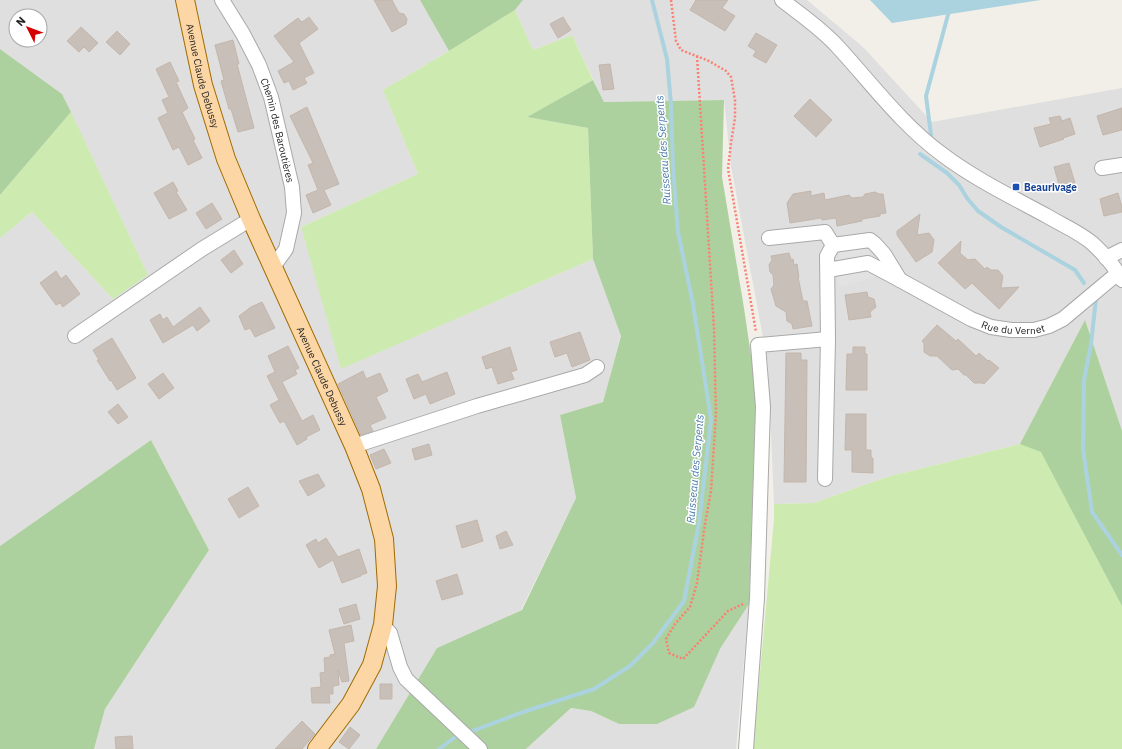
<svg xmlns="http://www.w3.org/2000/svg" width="1122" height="749" font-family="'IBM Plex Sans',sans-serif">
  <rect width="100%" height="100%" fill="#f2efe9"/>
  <!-- residential -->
  <path fill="#e0dfdf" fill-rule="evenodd" d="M0,0H420L449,51L383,90L418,174L301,227L342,368L593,259L621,335L603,402L560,415L576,498L521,610L437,648L376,749H94L105,709L209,550L151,440L0,546V238L32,212L113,299L148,275L62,94L0,49ZM16,16H40V40H16Z
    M523,0H807L863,47L932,122L1122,88V431L1085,321L1020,444L887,477L814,503L774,504L768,364L731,166L724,100L604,102L572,35L533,50L515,10Z
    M749,604L736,749H526L571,708L591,711L619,724H657L720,649Z"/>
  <!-- grass -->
  <path fill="#cdebb0" d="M515,10L533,50L572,35L593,80L527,117L588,128L593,259L341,369L301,227L418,174L383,90L449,51Z
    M71,112L148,275L113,299L32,212L0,238V195Z
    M1085,320L1122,431V749H753L774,519V504L814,503L887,477L1020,444Z"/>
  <!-- forest -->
  <path fill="#add19e" d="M420,0H523L515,10L449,51Z
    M0,49L62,94L71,112L0,195Z
    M593,80L604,102L724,100L722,177L744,308L756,390L749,604L720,649L694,707L657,724H619L591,711L571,708L526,749H376L437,648L522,610L576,498L560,415L603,402L621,336L593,259L588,128L527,117Z
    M1085,320L1122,431V606L1041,452L1020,444Z
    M151,440L209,550L105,709L94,749H0V546Z"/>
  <!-- parking -->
  <path fill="#e2e2e2" d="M870,240L868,263L875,277L839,287L835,269L842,244Z"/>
  <!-- water -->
  <path fill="#aad3df" d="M870,0H1041L892,23Z"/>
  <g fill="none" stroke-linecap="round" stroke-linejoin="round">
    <!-- stream -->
    <path stroke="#aad3df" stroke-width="4" d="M931,135L926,96L952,0
      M920,154L947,173L959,185L967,198L978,211L1001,227L1075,270L1084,283
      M1096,299L1091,344L1084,380L1083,449L1092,512L1122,555
      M467,733L523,712L594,689L630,666L653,643L684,601L699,523L711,419L693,304L678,232L673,167L671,104L667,59L652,0
      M439,749L454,738L460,735"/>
  </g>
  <!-- building -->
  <path fill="#c7bfb8" stroke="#c4b6ab" d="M374,0H392L399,13L404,14L407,19L406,24L392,32Z
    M696,0H728L722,8L735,16L725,31L690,10Z
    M309,17L318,29L299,43L314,73L304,78L307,83L293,90L289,81L284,83L278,71L294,62L274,36L298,18L302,22Z
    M563,17L571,30L558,38L550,24Z
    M81,27L98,43L89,52L84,47L79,52L67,41Z
    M117,31L130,44L120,55L106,42Z
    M756,33L777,45L766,63L753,56L756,51L748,46Z
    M233,40L239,64H237L254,128L238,132L231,109H229L221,81L224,80L215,45Z
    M170,62L179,81L176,82L188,108L182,112L195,139L193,140L202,158L188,165L179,147L173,150L158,118L168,113L162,100L169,97L156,69Z
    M610,64L614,89L603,90L599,65Z
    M810,99L832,120L816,137L794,116Z
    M307,107L339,184L324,190L331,205L313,213L306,195L318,190L308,165L313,163L290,116Z
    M1122,108V130L1103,135L1097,116Z
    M1060,116L1062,121L1070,118L1075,134L1063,138L1064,139L1040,147L1034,128L1051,124L1049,118Z
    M1069,163L1075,183L1060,188L1054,167Z
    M173,182L178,191L176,192L187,210L169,219L154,193Z
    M811,191V196L824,193L825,200L849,195L852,198L863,197L865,194L875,192L879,194H883L886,213L880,214V216L862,219V221L837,226L836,218L822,220L821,218L790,223L787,203L793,194Z
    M1118,193L1122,207V212L1104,216L1100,199Z
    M212,203L222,219L206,229L196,213Z
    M920,214L917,235L929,233L934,240L932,252L916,262L897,235V231Z
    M961,241L960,253L968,260L975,259L985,269L987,267L991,270H998L1003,276L1001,288L1019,287L999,309L972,283L965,289L938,263Z
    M234,250L243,264L231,273L221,260Z
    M789,253L791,260L793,259L794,265L797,264L799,277H798L803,301H807L812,326L793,329L792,324L787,321L786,312L776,306L771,289L774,285L773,275L770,272L769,265L772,260L771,256Z
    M56,271L61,279L66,275L80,294L63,307L60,303L56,305L40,283Z
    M867,292L868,297L874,299L876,307L870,312L871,317L849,320L845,295Z
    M262,302L275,328L255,337L250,328L245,330L239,316L251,307Z
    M200,307L210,321L197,331L193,325L163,343L150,320L160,314L163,320L167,317L173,327Z
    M937,325L956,341L958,339L976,356L979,353L988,361L989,360L999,368L984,384L982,383H974L966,375H964L958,369L952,370L937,356H930L924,352V343L922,341Z
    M580,332L590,360L572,367L567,353L555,357L550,342Z
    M112,338L136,378L117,390L111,380L110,381L97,360H99L93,350Z
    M288,346L299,368L295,370L297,374L282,382L302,421L313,415L320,430L306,437L307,439L297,445L284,421L280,423L270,405L279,400L267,376L275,372L268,356Z
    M510,347L517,370L511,372L514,379L498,384L492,367L486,369L482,357Z
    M853,347H865V354H867V390H846L847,354H853Z
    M786,353H801V360H807L806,482H784Z
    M363,371L366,379L380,373L388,391L376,397L386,418L370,425L373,431L361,435L338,384Z
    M447,372L455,394L430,404L426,394L414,399L406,379L418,374L422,382Z
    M163,373L174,388L159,399L148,384Z
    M118,404L128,417L118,424L108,412Z
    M846,414H866V450H871V458H873V473L852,472V450H845Z
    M429,444L432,455L415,460L412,449Z
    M384,449L391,463L376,469L370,455Z
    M318,474L325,486L308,496L299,481Z
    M248,487L259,506L239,518L228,499Z
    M477,520L483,541L462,548L456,526Z
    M506,531L513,545L500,549L496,536Z
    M326,538L338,557L359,549L367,573L361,575V576L342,583L333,560L319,568L306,545L316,539L318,543Z
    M457,574L463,594L442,600L436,581Z
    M356,604L360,619L344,624L339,609Z
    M351,625L354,641L344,643L349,681L342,682L338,670L339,685L333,686V694H329L330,703H312L311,688L321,687L320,673L325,672L324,658L330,657V655L335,654L329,630Z
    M380,684H392V699H380Z
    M302,721L315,734L302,749H275Z
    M350,727L360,735L349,749L339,742Z
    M132,736L133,749H116L115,737Z"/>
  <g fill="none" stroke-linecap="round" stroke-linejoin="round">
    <!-- minor casing -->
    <g stroke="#a9a9a9" stroke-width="16">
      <g id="minor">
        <path id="s1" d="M222,0L243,34L259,65L271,97L292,187L294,213L286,249L273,267"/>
        <path d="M782,0C801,15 822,29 838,47C872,84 902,125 943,155C975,179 1012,197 1047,216C1062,225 1079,232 1092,243C1103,253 1115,267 1122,280"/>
        <path d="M1102,168L1122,165"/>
        <path id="s2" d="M769,238L825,232L833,245L870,240L875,244L884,254L900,280L971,319L991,327L1011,330H1034L1049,326L1063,319L1118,273"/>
        <path d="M1106,258L1122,250"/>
        <path d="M828,270L868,263L900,280"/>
        <path d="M75,336L202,249L251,219"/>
        <path d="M354,446L477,406L585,375L597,367"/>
        <path d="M825,479L828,339L827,256L833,245"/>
        <path d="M383,625L390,633L400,667L406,679L480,749"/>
        <path d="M746,749L757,598L763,407L758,345L828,339"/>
      </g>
    </g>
    <!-- major casing -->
    <g stroke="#a06b00" stroke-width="20">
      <g id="major">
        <path id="s3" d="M185,0L203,85L226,159L251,219L354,446L371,489L384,539L387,586L383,625L372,665L351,704L317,749"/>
      </g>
    </g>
    <!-- path -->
    <path stroke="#fa8072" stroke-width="2.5" stroke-dasharray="2 2" stroke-linecap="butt" d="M671,0L676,41L681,50L709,61L726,71L731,77L735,100V118L731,143L728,169L756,332
      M697,56L714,328L716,414L711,491L705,524L697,583L690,607L675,624L666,639L669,653L683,659L728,611L743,604"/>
    <!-- minor -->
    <use href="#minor" stroke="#fff" stroke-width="14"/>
    <!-- major -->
    <use href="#major" stroke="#fcd6a4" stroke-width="18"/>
  </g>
  <!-- markers -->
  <rect fill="#1a4fb4" stroke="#fff" stroke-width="1.5" x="1012" y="183" width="8" height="8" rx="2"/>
  <g text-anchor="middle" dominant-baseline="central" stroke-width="3" stroke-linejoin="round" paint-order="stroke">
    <!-- street labels -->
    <g font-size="10" fill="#222" stroke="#fff">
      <text stroke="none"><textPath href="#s3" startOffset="78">Avenue Claude Debussy</textPath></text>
      <text stroke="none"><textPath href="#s1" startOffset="143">Chemin des Baroutières</textPath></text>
      <text stroke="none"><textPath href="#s2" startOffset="284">Rue du Vernet</textPath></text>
      <text stroke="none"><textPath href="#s3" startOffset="402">Avenue Claude Debussy</textPath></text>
    </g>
    <!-- transit labels -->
    <g font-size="10" font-weight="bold" fill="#164399" stroke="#fff" text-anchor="start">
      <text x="1024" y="187">Beaurivage</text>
    </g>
    <!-- water labels -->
    <g font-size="11" font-style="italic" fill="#4a7aab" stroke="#fff">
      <text transform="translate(663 150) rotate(-94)">Ruisseau des Serpents</text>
      <text transform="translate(695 469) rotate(-85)">Ruisseau des Serpents</text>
    </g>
  </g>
  <!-- north arrow -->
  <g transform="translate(28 28) rotate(312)"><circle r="19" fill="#ffffff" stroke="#a7a7a7"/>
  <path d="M0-3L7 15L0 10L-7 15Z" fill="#d40000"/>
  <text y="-6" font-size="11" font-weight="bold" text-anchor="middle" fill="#222222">N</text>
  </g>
</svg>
